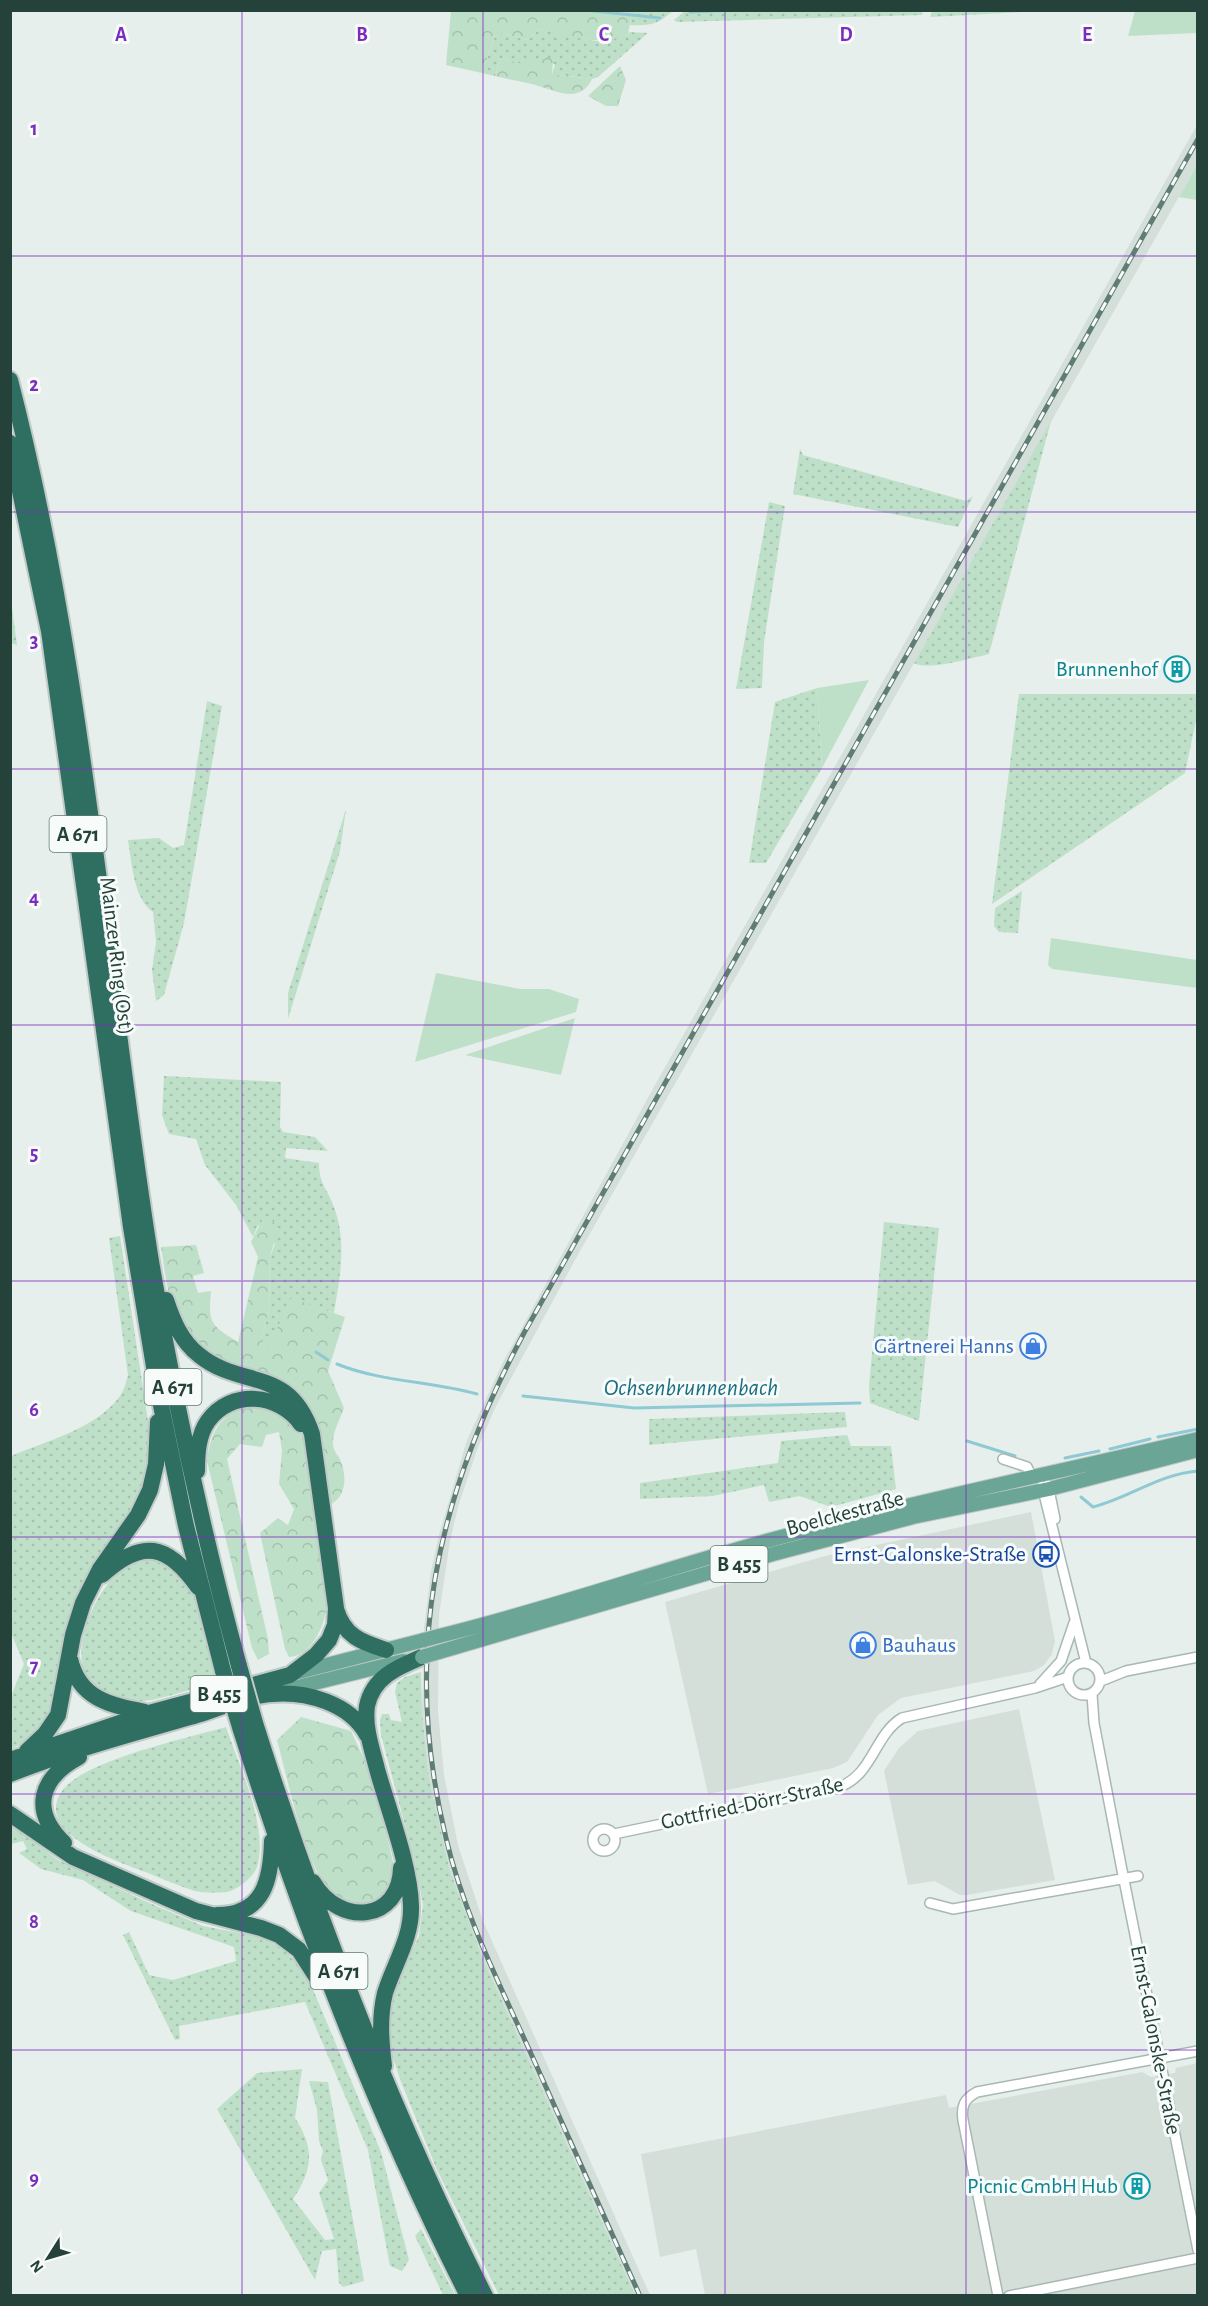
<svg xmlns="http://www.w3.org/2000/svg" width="1208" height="2306" font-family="'Alegreya Sans',sans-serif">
  <defs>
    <pattern id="grass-dots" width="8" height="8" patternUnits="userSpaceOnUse" patternTransform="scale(1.5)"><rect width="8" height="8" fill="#bfe0c8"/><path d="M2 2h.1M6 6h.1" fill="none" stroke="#a4c1ad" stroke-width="1.8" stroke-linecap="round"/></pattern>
    <pattern id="forest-crowns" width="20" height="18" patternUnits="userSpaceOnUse" patternTransform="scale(1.5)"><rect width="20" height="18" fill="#bfe0c8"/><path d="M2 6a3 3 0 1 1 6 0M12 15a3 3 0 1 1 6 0" fill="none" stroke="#a4c1ad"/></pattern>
  </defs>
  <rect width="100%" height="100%" fill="#e6efeb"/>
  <!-- built -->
  <path fill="#d4dfda" d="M1197,125V165L580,1251L496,1406L477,1450L458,1507L450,1541L439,1615L438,1711L444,1775L458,1845L483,1921L650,2295H635L483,1959L450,1871L429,1778L422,1713L424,1628L431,1571L439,1535L467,1440L503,1362L655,1085Z
    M1031,1512L1055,1641L1052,1654L1044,1665L1034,1671L901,1698L878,1715L847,1762L833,1768L708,1794L665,1602L825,1556Z
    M1019,1709L1055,1880L967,1895H960L935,1881L908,1885L884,1771L899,1748L918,1731Z
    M1197,2063V2295H705L696,2249L660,2257L641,2154L946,2095L949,2108L1142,2072L1151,2077L1175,2073L1176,2068Z"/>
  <!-- grass -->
  <path fill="url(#grass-dots)" d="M638,10L673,11C658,24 651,26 630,25L632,12Z
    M686,10H923V11L922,15L677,22L674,20Z
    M932,11V10L1039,11L930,17Z
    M540,29L596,41L628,35L629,32L648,33L598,77L592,79L552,74L555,65L544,57L523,65L501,58L495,76L482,73L495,36L502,33L527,40Z
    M1051,421L989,654C971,658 929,671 914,663Z
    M800,449L803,455L966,501L973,496L958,527L793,494Z
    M769,502L785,506L764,642L762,688L736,689Z
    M11,600L17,645L11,643Z
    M817,688L822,768L766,863H749L775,702Z
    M1019,694H1197V716L1185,773L992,904Z
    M207,701L222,706L184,923L164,995L156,1001L152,970L156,942L153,912C133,898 132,863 128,840L159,838L173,848L184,845Z
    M346,809L340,851L288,1019V993Z
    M1022,891L1018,933L999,932L994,926L995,908Z
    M164,1076L281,1082L280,1127L283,1132L315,1137L328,1151L286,1148L285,1158L319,1163C319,1182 325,1186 332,1202C348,1240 340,1275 334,1313L291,1299L269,1347L260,1343L269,1310L270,1257L275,1244L258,1225L253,1237L236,1205L205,1165L196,1139L169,1134L162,1115Z
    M884,1222L939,1228L919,1421L870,1403L869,1386Z
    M120,1236L148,1421L150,1456L139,1508L100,1562L61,1694L35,1738L11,1749V1696L24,1664L11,1633V1456C46,1441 96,1429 120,1396C124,1391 126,1382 128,1375L109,1238Z
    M845,1412L847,1427L649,1445V1419Z
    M847,1435L851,1446H891L896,1489L831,1507L800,1496L769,1502L764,1485L713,1496L640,1499V1483L778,1463L781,1441Z
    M144,1557L166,1559L192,1587L216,1682C190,1689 147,1706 121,1701C60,1690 81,1619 107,1585C116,1572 130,1564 144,1557Z
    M421,1672L422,1713L429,1778L450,1871L483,1959L635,2295H499L437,2170L401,2082L389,2045V2014L397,1983L419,1936L423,1905L415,1863L381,1735L380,1720L382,1714H389L391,1720L402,1722L395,1692L397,1683L405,1677Z
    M226,1727C239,1766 269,1827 257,1867C254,1877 236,1891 226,1892C217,1893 204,1893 195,1891C179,1886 163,1879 148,1873C120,1862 32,1834 62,1791C84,1760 188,1738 226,1727Z
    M11,1824L58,1860L145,1901L203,1926L262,1937L284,1950L300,1967L312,1987L381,2152L409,2260L402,2271L390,2266L368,2150L305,2002L179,2026L180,2039L175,2040L123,1935L129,1932L149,1975L173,1980L236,1961L234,1947L131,1911L83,1880L41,1869L19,1853L27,1849L23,1841L11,1844Z
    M302,2069L295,2118C315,2149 313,2169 293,2199L325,2240L334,2239L319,2193L328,2180L321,2160L323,2151L319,2141L317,2110L309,2081L328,2082L364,2281L343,2287L339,2283L336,2249L322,2251L315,2280L217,2109L257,2073Z
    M421,2229L455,2295H443L415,2236Z"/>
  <!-- forest -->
  <path fill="url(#forest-crowns)" d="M601,10L632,12L628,35C599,47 570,36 540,29L527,40L502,33L495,36L482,73L446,65L451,11Z
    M544,57L553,59L552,74L592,79C581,102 560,93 542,87C527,82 510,80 495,76L501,58L523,64Z
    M620,66L626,80L618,106H606L588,96Z
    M262,1220H272L278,1228L270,1257L269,1310L260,1343L269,1346L291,1298L345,1317L328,1371L344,1408C340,1419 332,1433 333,1445C334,1453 339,1455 341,1462C347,1477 346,1496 331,1504C326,1474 326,1438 312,1411C286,1362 228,1375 193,1341C169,1319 166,1277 161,1247L196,1245L204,1273L193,1276L198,1293L211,1291C208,1323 210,1325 238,1342L258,1257L251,1242Z
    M260,1405C277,1410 295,1421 303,1437C317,1466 317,1514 321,1546C323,1564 328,1583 327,1601C327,1621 313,1656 289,1657L285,1649L260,1533L278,1518L288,1525L294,1509L279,1484L282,1450L279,1432L266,1435L262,1447L240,1444L227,1459L268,1639L269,1654L258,1660L252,1648L207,1461C211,1427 224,1409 260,1405Z
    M301,1717L351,1731L373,1778L394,1866L387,1897L365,1909C357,1906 341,1905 335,1899C306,1871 288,1780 277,1740Z"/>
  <!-- green -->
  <path fill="#bfe0c8" d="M1135,11H1197V33L1128,36Z
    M1197,165V200L1179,197Z
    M869,680L822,768L817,688Z
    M1051,938L1197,960V988L1052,969L1048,965Z
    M436,973L520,989H549L579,999L576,1012L415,1062Z
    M575,1018L561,1075L465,1055Z"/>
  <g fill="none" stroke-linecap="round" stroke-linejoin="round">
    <!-- stream -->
    <path stroke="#8ec9d4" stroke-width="3" d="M585,10L660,18
      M690,12L734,10
      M316,1352L328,1360
      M337,1364C381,1382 431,1381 477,1394
      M523,1396L634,1408L860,1403
      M1158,1437L1198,1429
      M967,1441L1015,1456
      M1110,1449L1150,1439
      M1065,1458L1099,1451
      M1081,1497L1093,1507C1129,1498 1159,1474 1198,1471"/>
    <!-- street casing -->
    <g stroke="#a8b8b2" stroke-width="12">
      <path id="street" d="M1003,1459L1027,1467L1032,1477
        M1048,1485L1055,1519
        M1042,1486L1086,1663
        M1068 1679a16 16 0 1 1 32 0a16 16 0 1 1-32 0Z
        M1101,1681L1126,1671L1198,1657
        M1040,1684L1061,1661L1074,1623
        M1092,1694L1094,1723L1121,1865L1198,2250
        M593 1840a11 11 0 1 1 22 0a11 11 0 1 1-22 0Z
        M614,1834L839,1787C873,1775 874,1735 902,1718L1035,1688L1068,1677
        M930,1903L953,1909L1138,1876
        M998,2296L963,2120C961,2106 964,2099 977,2092L1198,2051
        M1009,2296L1198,2258"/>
    </g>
    <!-- primary casing -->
    <g stroke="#c2cac8" stroke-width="16">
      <path id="primary" d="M439,1636C550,1609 659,1570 770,1540C911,1502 1055,1473 1198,1439
        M439,1652L773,1554L913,1517L1049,1489L1198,1450
        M295,1673L424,1640
        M282,1691L403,1661"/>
    </g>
    <!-- highway casing -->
    <g stroke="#c2cac8" stroke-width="20">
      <path id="highway" d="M10,380C84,667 104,963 150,1255C173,1394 202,1531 239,1666
        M10,443L49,631L131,1227L158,1391L186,1526L223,1671
        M197,1471C197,1454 198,1435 208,1421C231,1389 279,1393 301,1424
        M102,1575C142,1538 168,1544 198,1587
        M336,1609C344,1636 361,1642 386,1650
        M70,1659C79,1699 110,1705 145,1712
        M255,1723C318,1922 391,2110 485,2296
        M240,1727C302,1923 375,2112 468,2296
        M27,1751L45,1734L58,1715L73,1635L83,1603L100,1569L138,1515L150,1490L156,1464L158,1422
        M10,1760L149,1713L290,1675L316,1655L329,1640L335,1625L336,1608L312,1434C289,1365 242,1390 199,1355C181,1341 173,1321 166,1300
        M10,1774C71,1750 134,1733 197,1715C219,1708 250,1695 272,1694C306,1691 350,1703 367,1735
        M10,1814L73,1857L196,1911L261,1928L279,1935L299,1950L317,1978
        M64,1843C30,1810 40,1778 79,1757
        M313,1882C340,1928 400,1921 401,1868
        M217,1915C264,1915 271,1880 272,1841
        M384,2066C381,2041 379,2018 385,1993C394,1964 412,1938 411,1906C410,1865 388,1809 377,1769C372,1749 364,1727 367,1706C373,1677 398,1667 422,1657"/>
    </g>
    <!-- street -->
    <use href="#street" stroke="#fff" stroke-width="9"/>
    <!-- primary -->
    <use href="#primary" stroke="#6aa596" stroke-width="14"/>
    <!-- highway -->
    <use href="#highway" stroke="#2f6f62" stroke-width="16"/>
    <!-- rail casing -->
    <g stroke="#5f7d75" stroke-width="5">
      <path id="rail" d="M640,2296C602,2213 565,2130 528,2047C497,1979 463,1911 446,1838C401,1653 436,1498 524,1333L1198,139"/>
    </g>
    <!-- rail -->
    <use href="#rail" stroke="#f7fbf9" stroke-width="3" stroke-dasharray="9" stroke-linecap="butt"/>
    <!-- primary-bridge casing -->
    <g stroke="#c2cac8" stroke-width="16" stroke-linecap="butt">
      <path id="primary-bridge" d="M424,1640L439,1636
        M422,1657L439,1652"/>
    </g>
    <!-- highway-bridge casing -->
    <g stroke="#c2cac8" stroke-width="20" stroke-linecap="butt">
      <path id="highway-bridge" d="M239,1666L255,1723
        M223,1671L240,1727"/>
    </g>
    <!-- primary-bridge -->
    <use href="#primary-bridge" stroke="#6aa596" stroke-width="14"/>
    <!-- highway-bridge -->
    <use href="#highway-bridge" stroke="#2f6f62" stroke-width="16"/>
  </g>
  <!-- grid -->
  <path fill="none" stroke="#7b2cbf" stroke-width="1.5" stroke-opacity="0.55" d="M242,10V2296M483,10V2296M725,10V2296M966,10V2296M10,256H1198M10,512H1198M10,769H1198M10,1025H1198M10,1281H1198M10,1537H1198M10,1794H1198M10,2050H1198"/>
  <!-- icons -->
  <defs>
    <g id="building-ring" transform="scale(1.35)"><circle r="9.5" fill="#f7fbf9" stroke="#0f9aa8" stroke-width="1.5"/><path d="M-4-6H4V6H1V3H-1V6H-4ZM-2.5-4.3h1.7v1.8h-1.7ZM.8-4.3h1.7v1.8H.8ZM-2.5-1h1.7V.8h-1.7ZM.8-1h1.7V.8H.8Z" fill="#0f9aa8"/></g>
    <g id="shop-ring" transform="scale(1.35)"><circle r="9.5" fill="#f7fbf9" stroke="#3f7fe0" stroke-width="1.5"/><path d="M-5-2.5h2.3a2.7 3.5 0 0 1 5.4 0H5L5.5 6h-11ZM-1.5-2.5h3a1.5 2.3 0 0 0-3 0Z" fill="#3f7fe0"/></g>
    <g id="bus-ring" transform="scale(1.35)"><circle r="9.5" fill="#f7fbf9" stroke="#1a4fb4" stroke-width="1.5"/><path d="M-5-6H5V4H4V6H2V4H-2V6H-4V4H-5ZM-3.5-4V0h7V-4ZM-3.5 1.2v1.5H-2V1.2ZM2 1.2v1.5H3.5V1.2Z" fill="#1a4fb4"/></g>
  </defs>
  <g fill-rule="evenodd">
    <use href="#building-ring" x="1177" y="669"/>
    <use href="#shop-ring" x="1033" y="1346"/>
    <use href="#bus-ring" x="1046" y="1554"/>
    <use href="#shop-ring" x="863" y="1645"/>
    <use href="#building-ring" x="1137" y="2186"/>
  </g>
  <g text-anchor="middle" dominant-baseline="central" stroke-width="6" stroke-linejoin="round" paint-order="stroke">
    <!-- shield labels -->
    <g fill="#f7fbf9" stroke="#637a73" stroke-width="1.5">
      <rect x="49.5" y="816" width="57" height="36" rx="4.5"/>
      <rect x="144.5" y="1369" width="57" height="36" rx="4.5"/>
      <rect x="710.5" y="1546" width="57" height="36" rx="4.5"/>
      <rect x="190.5" y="1676" width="57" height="36" rx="4.5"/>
      <rect x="310.5" y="1953" width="57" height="36" rx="4.5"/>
    </g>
    <g font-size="21" font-weight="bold" fill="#24423a">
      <text x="78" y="834">A 671</text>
      <text x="173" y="1387">A 671</text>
      <text x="739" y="1564">B 455</text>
      <text x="219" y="1694">B 455</text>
      <text x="339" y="1971">A 671</text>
    </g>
    <!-- culture labels -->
    <g font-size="22" fill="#0d838f" stroke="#f7fbf9" text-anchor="end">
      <text x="1158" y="669">Brunnenhof</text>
      <text x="1118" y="2186">Picnic GmbH Hub</text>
    </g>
    <!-- street labels -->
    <g font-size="22" fill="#24423a" stroke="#f7fbf9">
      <text transform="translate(117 956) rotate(83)">Mainzer Ring (Ost)</text>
      <text transform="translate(845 1513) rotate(-15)">Boelckestraße</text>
      <text transform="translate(752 1803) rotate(-12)">Gottfried-Dörr-Straße</text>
      <text transform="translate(1156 2040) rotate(79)">Ernst-Galonske-Straße</text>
    </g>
    <!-- shop labels -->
    <g font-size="22" fill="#366cbe" stroke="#f7fbf9" text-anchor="end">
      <text x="1014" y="1346">Gärtnerei Hanns</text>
      <text x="882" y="1645" text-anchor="start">Bauhaus</text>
    </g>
    <!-- transit labels -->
    <g font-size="22" fill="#164399" stroke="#f7fbf9" text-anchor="end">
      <text x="1026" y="1554">Ernst-Galonske-Straße</text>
    </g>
    <!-- water labels -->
    <g font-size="24" font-style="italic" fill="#1c6f80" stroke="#f7fbf9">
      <text x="691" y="1388">Ochsenbrunnenbach</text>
    </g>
  </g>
  <g font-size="20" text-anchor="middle" font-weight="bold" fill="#7b2cbf" stroke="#f7fbf9" stroke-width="6" stroke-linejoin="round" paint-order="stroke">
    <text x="121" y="41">A</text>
    <text x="362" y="41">B</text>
    <text x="604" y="41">C</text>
    <text x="846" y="41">D</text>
    <text x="1087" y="41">E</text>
    <text x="34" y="135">1</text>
    <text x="34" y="391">2</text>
    <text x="34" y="647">3</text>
    <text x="34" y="904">4</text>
    <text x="34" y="1160">5</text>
    <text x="34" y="1416">6</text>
    <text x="34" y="1672">7</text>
    <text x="34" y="1928">8</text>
    <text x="34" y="2185">9</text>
  </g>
  <!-- border -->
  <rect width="1208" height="2306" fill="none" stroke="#24423a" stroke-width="24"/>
  <!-- north arrow -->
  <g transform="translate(48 2258) rotate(233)" stroke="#f7fbf9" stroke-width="4.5" paint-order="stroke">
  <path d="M0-4.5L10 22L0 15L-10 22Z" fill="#24423a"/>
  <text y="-9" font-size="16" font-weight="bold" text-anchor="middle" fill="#24423a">N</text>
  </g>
</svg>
